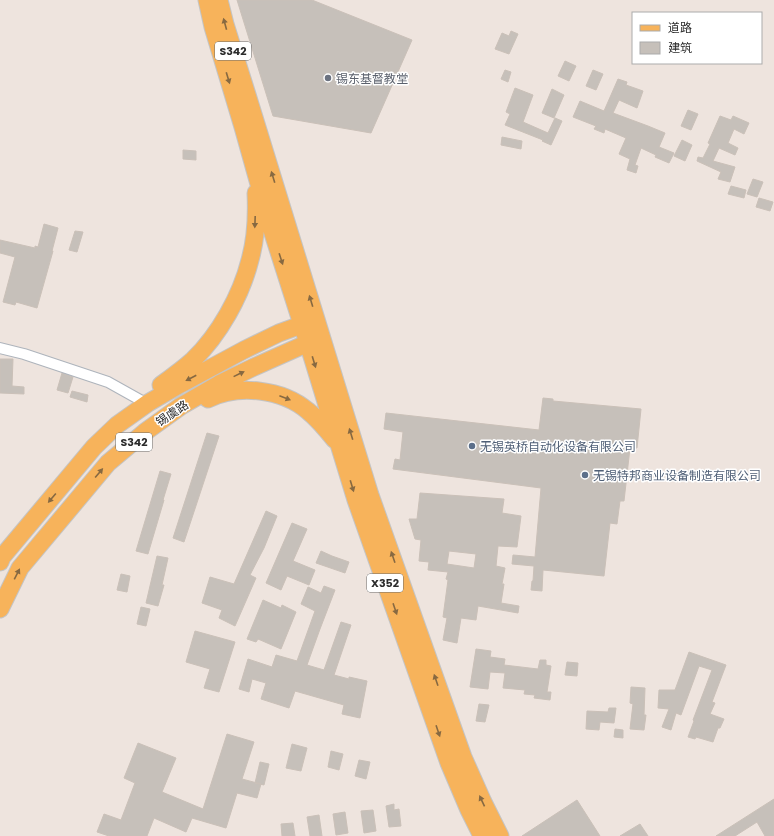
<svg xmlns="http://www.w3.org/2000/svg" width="774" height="836" font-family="Poppins,'Noto Sans SC',sans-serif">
  <rect width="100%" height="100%" fill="#eee4de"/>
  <!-- building -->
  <path fill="#c6c0ba" stroke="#cac0b8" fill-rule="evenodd" d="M237,0H312L412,40L371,133L273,116Z
    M511,31L518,34L509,54L495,49L502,33L509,36Z
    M565,61L576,66L569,81L558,76Z
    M505,70L511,72L508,82L501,79Z
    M593,70L603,74L596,90L586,86Z
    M618,79L627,82L626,85L643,91L637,108L619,100L613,113L648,126L665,133L659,147L674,153L669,163L655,157L656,155L641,148L635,165L638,166L636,173L627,170L630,159L619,154L626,138L605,129L604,133L594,129L596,126L573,117L580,101L604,111Z
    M515,88L533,95L523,122L548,133L555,118L562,121L551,145L542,141L543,140L505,125L510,114L506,112Z
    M552,89L564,95L554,118L542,113Z
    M688,110L698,114L691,130L681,126Z
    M720,116L731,120L733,116L749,123L744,134L734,129L728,143L738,148L735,155L719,148L713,161L735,167L730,182L718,179L721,172L697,161L698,157L703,158L710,144L708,143Z
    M502,137L522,141L521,149L501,145Z
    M682,140L692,145L685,161L674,156Z
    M183,150L196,151V160L183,159Z
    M753,179L763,182L757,197L747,194Z
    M731,186L746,190L744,198L728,194Z
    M759,198L773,202L770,211L756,207Z
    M44,224L58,228L52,251H53L37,308L16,302L15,305L3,302L15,257L0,253V240L35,248V246L38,247Z
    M75,231L83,232L77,252L69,250Z
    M0,359H13L12,386L24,387V394L0,393Z
    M62,373L73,377L68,393L57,390Z
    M72,391L88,395L87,402L70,397Z
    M543,398L553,399V401L641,409L637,448H630L624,501H620L617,524L610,523L604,576L543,570L542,591L531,590L532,581H533L534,566L512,564L513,555L535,557L541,488L393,469L395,459L400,460L403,432L384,429L386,413L539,430Z
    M207,433L219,436L184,542L173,538Z
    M160,471L171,474L163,500H164L148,554L136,551Z
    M420,493L504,499L502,513L521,516L517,547L498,546L496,566L505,568L502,584H504L501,603L519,606L518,613L478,606L476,620L461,618L457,643L443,640L447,618L443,617L448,580L446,579L448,572L428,570L429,562L419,561L421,540L415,539L409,519H417ZM449,551L476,554L474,568L447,564Z
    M266,511L277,516L264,548L250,575L256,578L235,626L219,618L222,610L202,603L210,577L234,584Z
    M292,523L307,529L293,561L315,570L309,585L287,576L281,590L266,583Z
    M321,551L332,556L349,562L345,573L316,563Z
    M157,556L168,558L162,585H164L158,606L146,603Z
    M121,574L130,576L127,592L117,590Z
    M324,586L335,590L320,629L307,665L324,670L341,622L351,625L334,675L349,679V677L367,681L360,718L342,714L344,705L295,691L289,708L261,699L266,683L252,679L249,692L239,689L248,659L272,667L276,655L297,661L315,611L301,604L308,587L321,593Z
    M263,600L281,608L282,605L296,612L281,649L258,639L256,642L247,639Z
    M141,607L150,609L146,626L137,624Z
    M195,631L235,642L219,692L204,688L210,669L186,662Z
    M476,649L491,651L490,657L505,659L504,665L538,669L540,660H546V665L551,666L547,692H551L550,700L534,698L535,695L524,694L525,690L503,688L505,673L490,672L488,689L470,687Z
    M689,652L726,665L712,702L715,703L710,714L724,719L720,728H718L713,742L696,737L695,739L688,737L694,721L693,720L712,670L699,666L681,715L676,713L671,730L662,727L669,709L658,708L659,690H675Z
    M567,662L578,663L577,676L565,675Z
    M631,687L645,688L644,715H646L644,730L630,729L633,704L630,703Z
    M479,704L489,705L485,722L476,721Z
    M609,708H616L614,723L600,722L599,730L586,729L587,711L608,712Z
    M615,729L623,730V738L614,737Z
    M227,734L254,742L242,779L261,784L257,798L237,793L226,828L192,818L186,832L154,818L147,836H109L97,832L104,814L121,820L135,783L124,778L138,743L176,758L162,792L203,809Z
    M292,744L307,748L301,771L286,768Z
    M331,751L343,754L339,770L328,767Z
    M359,760L370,762L366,779L355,776Z
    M260,762L269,764L264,785L255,783Z
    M774,799V836H765L757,822L735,836H716Z
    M577,800L600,836H522Z
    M394,804V810L399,809L401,826L389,827L386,806Z
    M373,810L376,831L364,833L361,811Z
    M345,812L348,833L336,835L333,814Z
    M319,815L322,836H310L307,817Z
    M293,823L295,836H282L281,824Z
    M640,824L648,836H620Z"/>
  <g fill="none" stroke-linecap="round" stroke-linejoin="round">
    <!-- street casing -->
    <g stroke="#aeb4bc" stroke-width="12">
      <path id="street" d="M0,348L24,354L108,382L142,401"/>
    </g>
    <!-- primary casing -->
    <g stroke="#c4c4c4" stroke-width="19">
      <path id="primary" d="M207,0L213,27L243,127L271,227L308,343L356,500L449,763L469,810L482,836
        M219,0L225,24L249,101L370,495L463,757L483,802L500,836
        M161,385C172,377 183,369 193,360C219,335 241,296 250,260C256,239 257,215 256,193
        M208,399C239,384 282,389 308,411C318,419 327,430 335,440
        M0,562L2,557L94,447L117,425L148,403L179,385L244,350L279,333L312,321
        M0,609L20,568L108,463L145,432L181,406L219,384L254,367L308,343L318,340"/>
    </g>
    <!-- street -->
    <use href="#street" stroke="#fff" stroke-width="10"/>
    <!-- primary -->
    <use href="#primary" stroke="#f7b35b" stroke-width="17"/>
  </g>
  <!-- one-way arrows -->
  <defs><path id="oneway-solid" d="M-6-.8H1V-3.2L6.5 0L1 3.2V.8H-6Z"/></defs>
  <g fill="#876941">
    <use href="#oneway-solid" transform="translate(225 24) rotate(-105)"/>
    <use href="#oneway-solid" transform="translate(228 78) rotate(73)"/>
    <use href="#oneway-solid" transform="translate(273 177) rotate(-107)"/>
    <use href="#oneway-solid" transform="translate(255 222) rotate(92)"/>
    <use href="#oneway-solid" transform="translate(281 259) rotate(72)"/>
    <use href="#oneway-solid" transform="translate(311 301) rotate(-107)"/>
    <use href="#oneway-solid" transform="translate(314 362) rotate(73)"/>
    <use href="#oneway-solid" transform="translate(239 374) rotate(-26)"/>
    <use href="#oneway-solid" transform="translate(191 378) rotate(152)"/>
    <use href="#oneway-solid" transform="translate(285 398) rotate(21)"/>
    <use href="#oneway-solid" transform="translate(351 434) rotate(-107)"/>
    <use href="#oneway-solid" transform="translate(99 473) rotate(-50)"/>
    <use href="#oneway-solid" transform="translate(352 486) rotate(73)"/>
    <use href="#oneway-solid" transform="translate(52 498) rotate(130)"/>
    <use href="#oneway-solid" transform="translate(393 557) rotate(-109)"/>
    <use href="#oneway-solid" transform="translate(17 574) rotate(-63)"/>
    <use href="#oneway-solid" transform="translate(395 609) rotate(71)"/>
    <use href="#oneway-solid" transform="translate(436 680) rotate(-109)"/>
    <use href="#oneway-solid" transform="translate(438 731) rotate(71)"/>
    <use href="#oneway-solid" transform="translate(482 801) rotate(-115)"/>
  </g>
  <!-- markers -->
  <circle fill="#6b7280" stroke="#fff" stroke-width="1.5" cx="328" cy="78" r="4"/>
  <g fill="#5c6f8a" stroke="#fff" stroke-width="1.5">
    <circle cx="472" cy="446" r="4"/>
    <circle cx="585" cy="475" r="4"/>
  </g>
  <g text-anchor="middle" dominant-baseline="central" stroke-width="3" stroke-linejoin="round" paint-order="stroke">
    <!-- shield labels -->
    <g fill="#fff" stroke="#6b6b6b" stroke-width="1">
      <rect x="215" y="42" width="36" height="18" rx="3"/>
      <rect x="116" y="433" width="36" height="18" rx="3"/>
      <rect x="367" y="574" width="36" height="18" rx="3"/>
    </g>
    <g font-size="11" font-weight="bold" fill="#2c2c2c">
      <text x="233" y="51">S342</text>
      <text x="134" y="442">S342</text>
      <text x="385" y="583">X352</text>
    </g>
    <!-- worship labels -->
    <g font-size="12" fill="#5b616d" stroke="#fff" text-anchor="start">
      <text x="336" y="78">锡东基督教堂</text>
    </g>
    <!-- street labels -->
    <g font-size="12" fill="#2c2c2c" stroke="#fff">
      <text transform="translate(172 413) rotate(-34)">锡虞路</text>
    </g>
    <!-- service labels -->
    <g font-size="12" fill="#4e5e75" stroke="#fff" text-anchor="start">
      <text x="480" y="446">无锡英桥自动化设备有限公司</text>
      <text x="593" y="475">无锡特邦商业设备制造有限公司</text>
    </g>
  </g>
  <!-- legend -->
  <rect x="632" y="12" width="130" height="52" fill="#ffffff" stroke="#ababab"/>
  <rect x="640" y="25" width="20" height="6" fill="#f7b35b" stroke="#ababab"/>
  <text x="668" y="32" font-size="12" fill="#2c2c2c">道路</text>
  <rect x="640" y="42" width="20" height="12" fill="#c6c0ba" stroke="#ababab"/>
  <text x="668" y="52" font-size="12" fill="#2c2c2c">建筑</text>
</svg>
